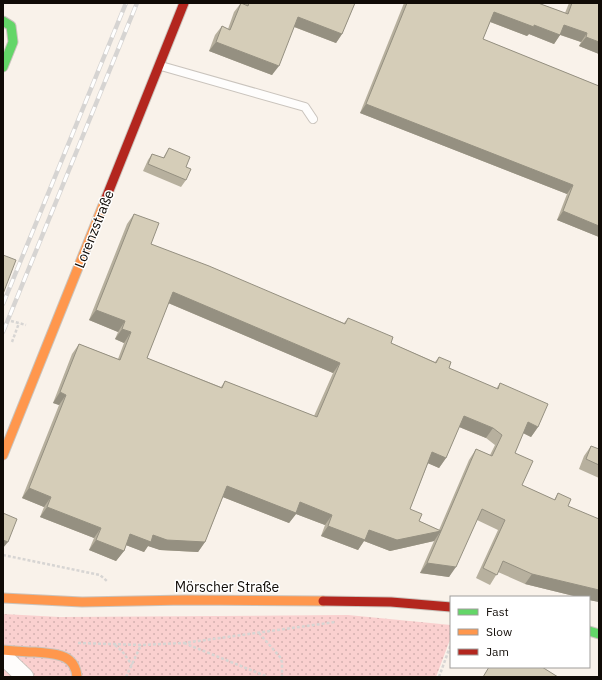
<svg xmlns="http://www.w3.org/2000/svg" width="602" height="680" font-family="'IBM Plex Sans',sans-serif">
  <defs>
    <pattern id="park-dots" width="8" height="8" patternUnits="userSpaceOnUse"><rect width="8" height="8" fill="#fad0cf"/><path d="M2 2h.1M6 6h.1" fill="none" stroke="#d5b1b0" stroke-width="1.8" stroke-linecap="round"/></pattern>
  </defs>
  <rect width="100%" height="100%" fill="#f9f2ea"/>
  <!-- park -->
  <path fill="url(#park-dots)" d="M3,614L60,617L348,615L451,625V637L436,677H3Z"/>
  <g fill="none" stroke-linecap="round" stroke-linejoin="round">
    <!-- lane casing -->
    <g stroke="#cac4bd" stroke-width="10">
      <path id="lane" d="M161,66L305,107L313,119"/>
    </g>
    <!-- street casing -->
    <g stroke="#cac4bd" stroke-width="19">
      <path id="street" d="M3,656L25,677"/>
    </g>
    <!-- fast casing -->
    <g stroke="#cac4bd" stroke-width="11">
      <path id="fast" d="M3,21L11,26L13,42L3,67
        M589,631L599,634"/>
    </g>
    <!-- slow casing -->
    <g stroke="#cac4bd" stroke-width="11">
      <path id="slow" d="M3,455L106,198
        M3,598L82,602L186,600L323,601
        M3,650C14,651 24,652 35,652C54,654 75,653 77,677"/>
    </g>
    <!-- jam casing -->
    <g stroke="#cac4bd" stroke-width="11">
      <path id="jam" d="M106,198L184,3
        M323,601L391,602L451,607"/>
    </g>
    <!-- path -->
    <path stroke="#d7d5d3" stroke-width="2.5" stroke-dasharray="3 2" stroke-linecap="butt" d="M11,321L26,325
      M12,342L19,323
      M3,555L100,575L108,582
      M259,633L280,657L282,662V677
      M78,643L141,645L184,643L335,622
      M184,643L268,677
      M115,645L122,651L132,665
      M126,677L141,645
      M439,677L451,644"/>
    <!-- lane -->
    <use href="#lane" stroke="#fefdfc" stroke-width="8"/>
    <!-- street -->
    <use href="#street" stroke="#fefdfc" stroke-width="17"/>
    <!-- fast -->
    <use href="#fast" stroke="#63d668" stroke-width="9"/>
    <!-- slow -->
    <use href="#slow" stroke="#ff974d" stroke-width="9"/>
    <!-- jam -->
    <use href="#jam" stroke="#b3261e" stroke-width="9"/>
    <!-- rail casing -->
    <g stroke="#d6d4d2" stroke-width="4.5">
      <path id="rail" d="M3,304L126,3
        M3,332L137,3"/>
    </g>
    <!-- rail -->
    <use href="#rail" stroke="#fff" stroke-width="3" stroke-dasharray="9" stroke-linecap="butt"/>
  </g>
  <!-- wall -->
  <path fill="#b7b09e" fill-rule="evenodd" d="M241,3L245,5L246,3H355L342,34L336,43L294,27L272,75L209,51L215,35L222,26L228,29L234,12Z
    M404,3H538L565,13L569,3H599V54L579,46L581,42L560,35L554,44L529,34L527,36L490,22L483,39L599,86V237L557,220L567,194L360,113Z
    M169,148L186,167V180L181,187L143,171L148,160L152,154L163,158Z
    M134,214L151,244L344,323L348,318L391,343L435,362L439,357L449,368L496,389L500,383L538,427L531,437L523,433L515,453L522,485L554,500L558,493L568,506L599,602L589,600V597H578L525,584L498,572L490,585L476,578L498,530L477,520L449,577L420,573L434,541L390,551L364,541L358,550L321,536L325,525L296,514L289,523L223,497L205,542L198,552L160,550L148,546L144,552L126,545L124,551L116,561L89,550L94,538L40,517L44,507L22,498L59,405L53,403L72,354L79,344L118,359L124,343L115,339L118,332L89,320L127,224ZM168,303L333,373L314,416L225,381L221,387L147,358ZM459,427L486,438L495,445L490,455L476,449L469,460L439,530L419,521L410,509L428,463L439,468L446,458Z
    M591,446L599,449V478L579,469L584,456Z"/>
  <!-- shaded-wall -->
  <path fill="#959081" d="M494,12L534,25L560,35L554,44L529,34L527,36L488,21Z
    M298,17L342,34L336,43L292,26Z
    M564,25L587,33L581,42L558,34Z
    M586,37L599,42V54L579,46Z
    M216,42L279,66L272,75L209,51Z
    M366,104L573,185L567,194L360,113Z
    M563,211L599,226V237L557,220Z
    M173,292L340,363L333,373L166,302Z
    M96,310L125,321L118,332L89,320Z
    M122,329L131,332L124,343L115,339Z
    M60,392L66,395L59,405L53,403Z
    M464,416L493,428L486,438L457,426Z
    M528,422L538,427L531,437L521,432Z
    M432,452L446,458L439,468L425,462Z
    M227,486L300,502L332,515L325,525L296,514L289,523L220,496Z
    M29,488L51,497L44,507L22,498Z
    M47,507L101,528L94,538L40,517Z
    M328,526L369,530L441,531L434,541L390,551L364,541L358,550L321,536Z
    M130,534L153,535L205,542L198,552L160,550L148,546L144,552L123,544Z
    M3,540L8,542L3,548Z
    M96,540L124,551L116,561L89,550Z
    M427,563L456,567L449,577L420,573Z
    M532,574L599,590V602L589,600V597H578L525,584Z"/>
  <!-- building -->
  <path fill="#d5cdb8" stroke="#959081" fill-rule="evenodd" d="M241,3L248,6L249,3H355L342,34L298,17L279,66L216,42L222,26L230,30Z
    M407,3H538L568,14L572,3H599V42L586,37L587,33L564,25L560,35L534,25V27L494,12L483,39L599,86V226L563,211L573,185L366,104Z
    M169,148L190,157L186,167L191,169L186,180L148,164L152,154L164,158Z
    M134,214L159,223L151,244L209,266L345,324L348,318L393,337L391,343L436,363L439,357L451,362L449,368L498,389L500,383L548,404L538,427L528,422L515,453L533,461L522,485L555,500L558,493L571,499L568,506L599,519V590L532,574L503,561L497,575L483,568L505,520L482,509L456,567L427,563L441,531L397,540L369,530L365,540L328,526L332,515L300,502L296,513L227,486L205,542L167,540L153,535L151,542L130,534L124,551L96,540L101,528L47,507L51,497L29,488L66,395L60,392L79,344L120,360L131,332L122,329L125,321L96,310ZM173,292L340,363L317,417L225,381L222,388L147,358ZM464,416L493,428L502,435L492,456L476,449L441,531L419,521L422,514L410,509L432,452L446,458Z
    M3,255L16,260L3,294Z
    M591,446L599,449V465L586,459Z
    M3,513L17,519L8,542L3,540Z
    M489,667H542L558,677H483Z"/>
  <g text-anchor="middle" dominant-baseline="central" stroke-width="3" stroke-linejoin="round" paint-order="stroke">
    <!-- street labels -->
    <g font-size="14" fill="#100b06" stroke="#fff">
      <text transform="translate(94 229) rotate(-68)">Lorenzstraße</text>
      <text x="227" y="587">Mörscher Straße</text>
    </g>
  </g>
  <!-- border -->
  <rect width="602" height="680" fill="none" stroke="#100b06" stroke-width="8"/>
  <!-- legend -->
  <rect x="450" y="596" width="140" height="72" fill="#ffffff" stroke="#9f9d9b"/>
  <rect x="458" y="609" width="20" height="6" fill="#63d668" stroke="#9f9d9b"/>
  <text x="486" y="616" font-size="12" fill="#100b06">Fast</text>
  <rect x="458" y="629" width="20" height="6" fill="#ff974d" stroke="#9f9d9b"/>
  <text x="486" y="636" font-size="12" fill="#100b06">Slow</text>
  <rect x="458" y="649" width="20" height="6" fill="#b3261e" stroke="#9f9d9b"/>
  <text x="486" y="656" font-size="12" fill="#100b06">Jam</text>
</svg>
